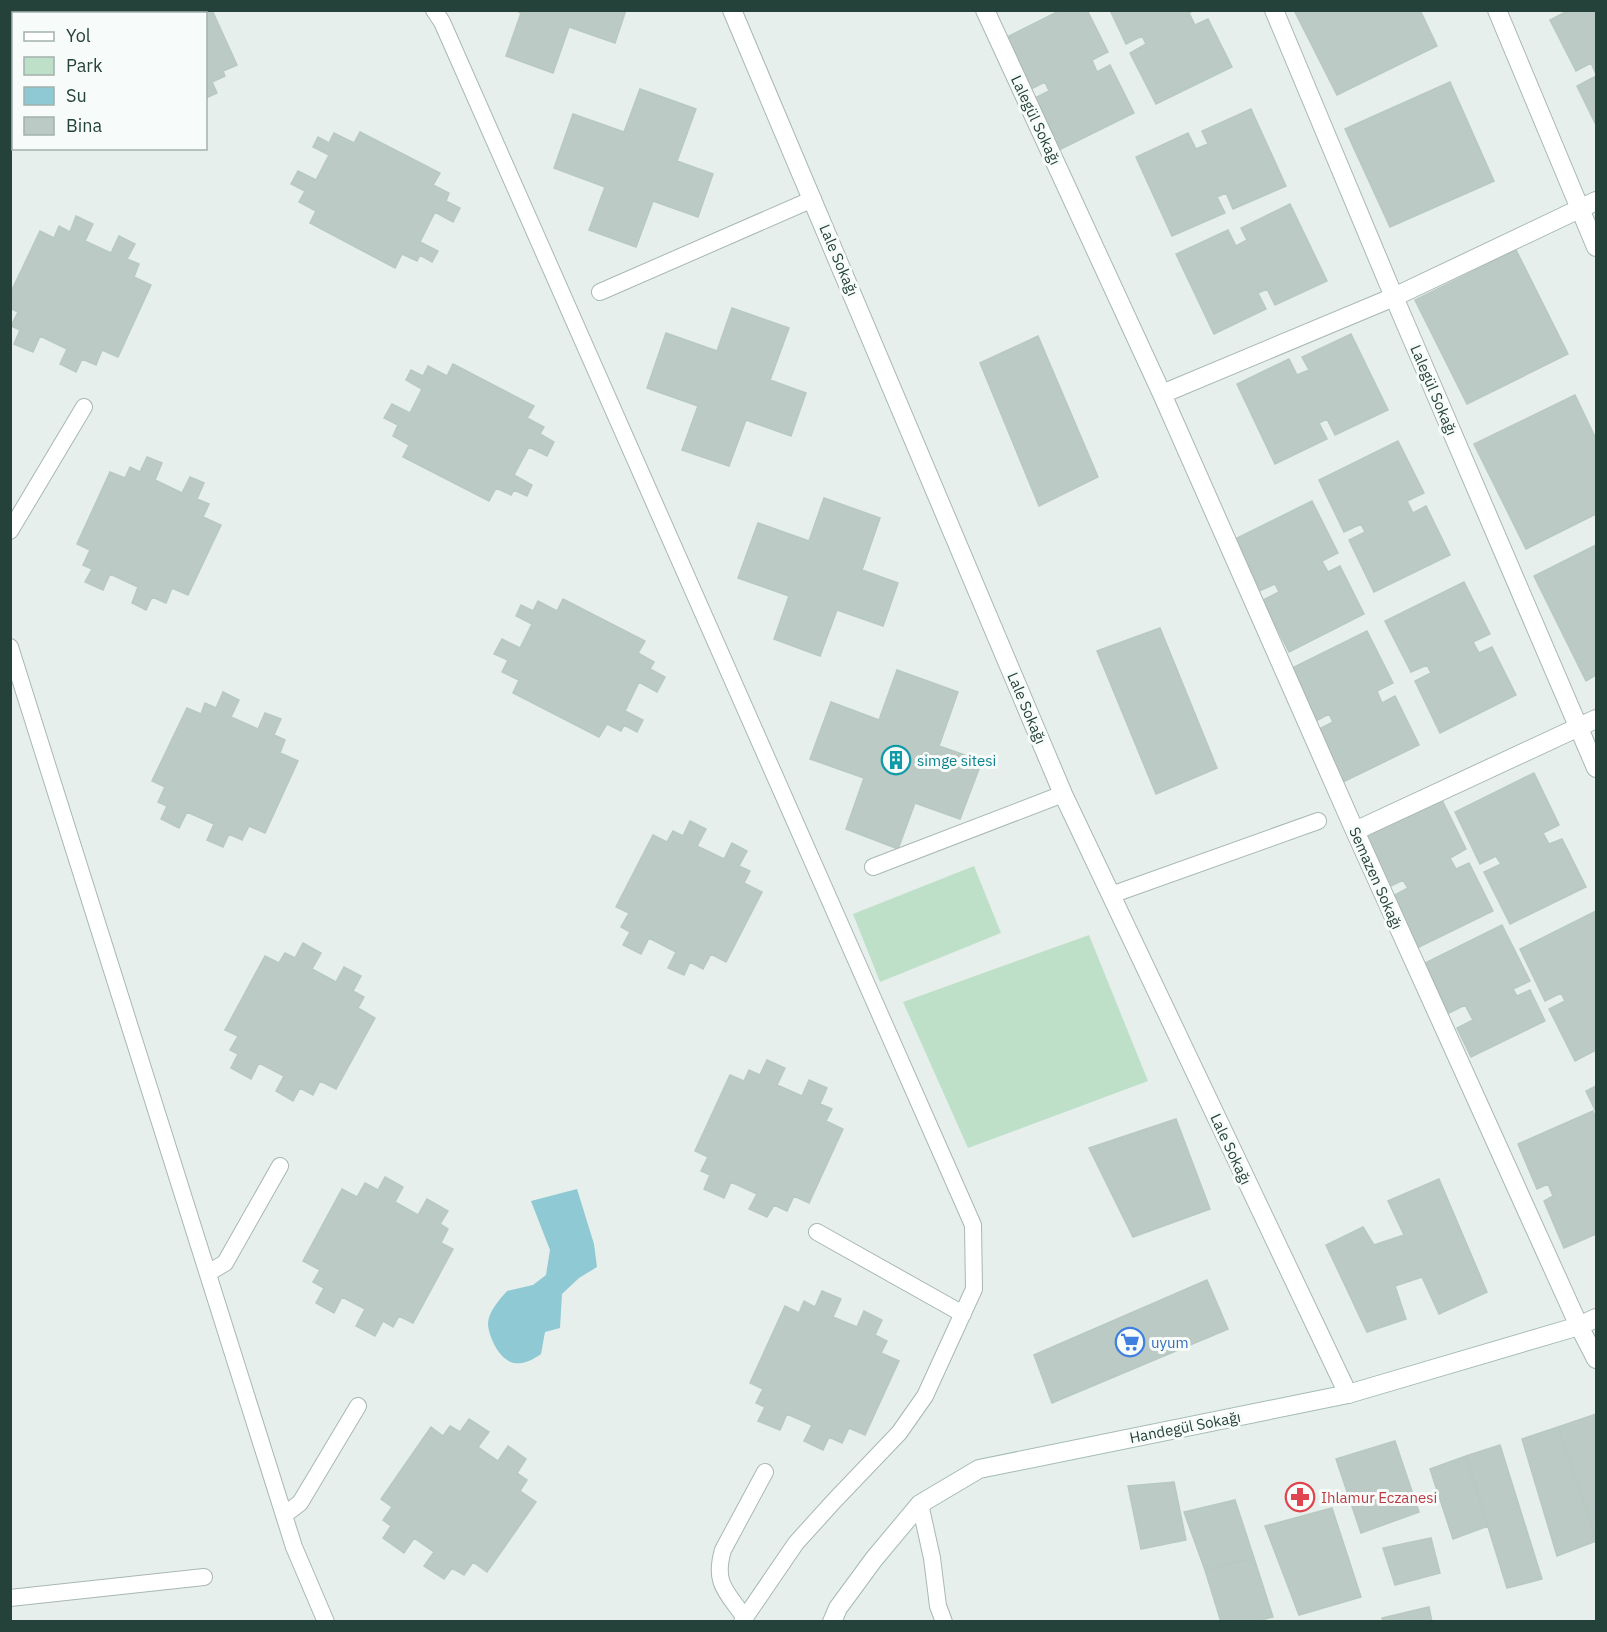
<svg xmlns="http://www.w3.org/2000/svg" width="1607" height="1632" font-family="'IBM Plex Sans',sans-serif">
  <rect width="100%" height="100%" fill="#e6efeb"/>
  <!-- green -->
  <path fill="#bfe0c8" d="M974,866L1001,933L880,982L853,914Z
    M1089,935L1148,1081L968,1148L903,1002Z"/>
  <!-- water -->
  <path fill="#8ec9d4" d="M577,1189L594,1244L597,1267L579,1278L562,1294L560,1328L545,1332L541,1354C521,1368 507,1367 495,1346C492,1340 488,1331 488,1323C489,1311 499,1300 507,1291L533,1285L546,1275L550,1250L531,1201Z"/>
  <!-- building -->
  <path fill="#bbcac4" stroke="#b8c9c2" stroke-width="1.5" d="M142,10H212L237,65L223,71L225,76L212,82L217,93L206,98V14H136Z
    M515,10H626L615,43L569,27L553,73L506,56L521,13Z
    M1061,10H1087L1108,52L1092,60L1097,72L1110,65L1134,113L1059,150L1033,99L1049,91L1045,82L1029,90L1003,39Z
    M1110,10H1194L1189,13L1195,25L1208,19L1232,67L1156,104L1130,53L1146,44L1142,36L1126,44Z
    M1294,10H1420L1437,46L1337,95Z
    M1569,10H1596V74L1591,63L1576,71L1550,20Z
    M1596,76V125L1577,86Z
    M1450,82L1494,181L1390,227L1345,129Z
    M640,89L696,109L677,161L713,174L698,217L653,201L636,247L589,230L605,187L554,168L573,114L624,132Z
    M1251,109L1286,186L1233,209L1226,193L1217,197L1225,213L1172,236L1136,157L1188,133L1196,149L1208,144L1202,131Z
    M360,132L440,173L433,185L449,193L446,201L460,208L453,222L435,212L420,242L438,251L432,262L420,255L417,261L402,254L395,268L310,223L316,211L299,202L305,191L291,184L298,171L316,180L329,155L313,147L318,137L329,143L334,133L354,143Z
    M1290,204L1327,281L1275,305L1267,289L1258,293L1266,309L1214,334L1176,254L1228,230L1236,246L1247,240L1241,228Z
    M76,216L93,224L85,241L111,253L119,236L135,244L127,259L139,264L134,277L151,285L118,357L102,350L96,365L82,359L76,372L60,364L67,349L40,336L33,352L14,344L20,330L11,326L18,312L10,308V294L40,231L54,238L59,226L70,232Z
    M1516,250L1568,354L1467,404L1415,300Z
    M732,308L789,328L770,380L806,393L791,436L746,420L729,466L682,450L698,406L647,388L666,333L717,351Z
    M1351,334L1388,410L1335,435L1327,419L1319,423L1327,439L1275,464L1237,384L1289,359L1297,375L1309,370L1302,357Z
    M1038,336L1098,477L1039,506L980,363Z
    M453,364L534,406L527,418L544,427L540,434L554,442L547,456L529,447L514,475L532,485L527,496L514,490L511,495L496,488L489,501L403,457L409,445L393,436L398,425L384,418L392,404L410,413L422,389L406,380L411,370L423,376L428,366L447,376Z
    M1575,395L1596,439V514L1526,549L1474,444Z
    M1398,441L1424,493L1407,501L1413,513L1426,506L1450,555L1374,592L1349,540L1365,532L1361,524L1344,532L1319,480Z
    M147,457L162,463L155,480L182,493L190,477L204,483L197,499L209,504L203,517L221,525L188,595L172,588L166,603L152,597L146,610L132,603L138,587L110,574L103,590L85,582L92,569L83,565L90,550L77,544L110,472L125,478L130,467L140,472Z
    M824,498L880,518L862,570L898,583L883,626L837,610L820,656L774,639L789,596L738,578L758,523L809,541Z
    M1312,501L1338,553L1322,561L1328,572L1340,566L1364,614L1289,652L1263,600L1279,592L1275,584L1259,591L1233,540Z
    M1596,545V675L1586,681L1534,576Z
    M1464,582L1490,634L1473,642L1479,653L1492,647L1516,695L1440,733L1415,681L1431,673L1427,665L1411,672L1385,621Z
    M563,599L645,641L638,653L654,662L650,669L665,677L657,692L639,682L625,711L643,720L637,732L624,725L621,731L607,724L599,737L513,693L519,680L502,672L508,660L494,654L502,639L520,648L532,624L516,616L521,605L533,611L538,601L557,611Z
    M1160,628L1217,768L1156,794L1097,651Z
    M1367,631L1393,683L1377,691L1382,703L1395,696L1419,745L1343,782L1317,730L1333,722L1329,714L1314,722L1288,670Z
    M897,670L958,692L939,746L982,761L960,819L915,803L898,849L846,829L864,778L810,759L831,702L879,720Z
    M223,692L239,700L231,717L258,729L265,713L281,719L274,735L285,740L280,753L298,761L265,833L249,826L242,840L229,834L223,847L207,840L214,824L187,812L179,828L161,819L167,806L158,802L165,787L152,781L187,708L201,714L205,703L216,708Z
    M1534,773L1559,825L1543,833L1549,844L1562,839L1586,887L1510,924L1484,872L1501,864L1496,856L1480,864L1455,812Z
    M1441,798L1466,849L1450,858L1456,869L1469,863L1493,911L1417,948L1391,897L1408,888L1403,880L1387,888L1362,837Z
    M690,821L706,829L697,846L724,859L732,843L747,851L739,866L750,871L744,883L762,892L726,962L711,954L703,969L690,962L684,975L668,968L676,952L649,938L641,954L623,945L630,932L621,927L629,913L616,907L653,835L667,842L673,831L683,836Z
    M1596,911V1050L1575,1061L1549,1009L1565,1001L1561,993L1545,1001L1520,949Z
    M1502,925L1530,981L1513,989L1517,996L1530,990L1545,1021L1471,1057L1457,1028L1473,1020L1465,1005L1449,1013L1425,963Z
    M303,943L321,953L312,969L336,982L344,967L361,976L353,991L364,997L358,1008L375,1018L336,1089L320,1081L313,1095L300,1088L293,1101L276,1091L284,1076L259,1063L251,1079L231,1068L238,1054L230,1050L238,1036L225,1030L265,956L279,963L285,953L295,958Z
    M767,1060L785,1068L777,1085L802,1096L809,1080L827,1088L820,1104L832,1109L826,1121L843,1129L809,1203L794,1196L787,1211L774,1205L767,1217L749,1209L757,1194L731,1182L724,1198L704,1189L710,1175L701,1171L708,1157L695,1151L730,1075L744,1081L749,1070L760,1075Z
    M1596,1086V1112L1586,1091Z
    M1593,1111L1596,1118V1234L1564,1248L1544,1201L1553,1196L1548,1184L1537,1189L1518,1144Z
    M1176,1119L1210,1209L1133,1237L1089,1148Z
    M385,1177L403,1187L395,1202L418,1215L427,1199L448,1211L440,1224L448,1229L441,1243L453,1249L413,1323L399,1316L393,1327L383,1321L375,1336L356,1326L365,1309L342,1297L334,1313L316,1303L324,1288L313,1282L320,1270L303,1261L342,1189L357,1197L365,1183L378,1190Z
    M1439,1179L1487,1292L1439,1314L1422,1277L1395,1286L1406,1319L1367,1332L1326,1245L1363,1227L1374,1245L1404,1235L1388,1201Z
    M1207,1280L1228,1329L1052,1403L1034,1355Z
    M822,1291L841,1299L833,1317L857,1327L864,1311L882,1320L875,1335L887,1341L881,1353L899,1361L865,1435L849,1428L842,1443L829,1437L823,1450L804,1441L812,1425L787,1414L780,1430L758,1421L765,1407L756,1403L763,1389L750,1383L785,1306L799,1313L804,1301L815,1307Z
    M1596,1414V1536L1558,1427Z
    M469,1419L489,1432L478,1447L498,1461L508,1446L526,1459L517,1473L527,1480L520,1491L536,1502L487,1572L473,1562L464,1575L452,1568L444,1579L424,1566L434,1552L414,1538L404,1553L383,1538L391,1526L383,1520L392,1507L381,1499L431,1427L443,1436L450,1426L460,1432Z
    M1558,1427L1596,1541L1557,1556L1522,1439Z
    M1395,1441L1419,1512L1361,1533L1336,1459Z
    M1500,1445L1542,1579L1507,1588L1466,1456Z
    M1466,1456L1488,1526L1453,1539L1430,1469Z
    M1174,1482L1186,1540L1141,1549L1128,1486Z
    M1235,1500L1254,1558L1205,1570L1184,1512Z
    M1332,1508L1361,1597L1299,1615L1265,1526Z
    M1431,1538L1440,1573L1395,1585L1383,1548Z
    M1254,1558L1273,1617L1254,1622H1221L1205,1570Z
    M1429,1607L1432,1622H1383L1382,1618Z"/>
  <g fill="none" stroke-linecap="round" stroke-linejoin="round">
    <!-- lane casing -->
    <g stroke="#a8b8b2" stroke-width="18">
      <path id="lane" d="M434,10L442,22L973,1225L974,1289L925,1396L899,1433L834,1501L796,1543L742,1622
        M600,292L813,199
        M10,531L84,407
        M10,647L294,1547L326,1622
        M873,867L1063,794
        M1111,895L1318,821
        M817,1232L963,1314
        M208,1273L225,1263L280,1166
        M920,1504L932,1558L938,1606L944,1622
        M284,1515L300,1503L358,1406
        M10,1598L204,1577
        M745,1618C727,1592 713,1584 723,1550L765,1472"/>
    </g>
    <!-- street casing -->
    <g stroke="#a8b8b2" stroke-width="20">
      <path id="street" d="M732,10L1063,794L1348,1394
        M985,10L1162,394L1355,831L1579,1326L1596,1359
        M1274,10L1394,297L1596,768
        M1497,10L1596,247
        M1162,394L1394,297L1596,201
        M1355,831L1596,719"/>
    </g>
    <!-- secondary casing -->
    <g stroke="#a4bbb3" stroke-width="20">
      <path id="secondary" d="M832,1622L838,1608L874,1559L920,1504L979,1469L1348,1394L1579,1326L1596,1318"/>
    </g>
    <!-- lane -->
    <use href="#lane" stroke="#fff" stroke-width="16"/>
    <!-- street -->
    <use href="#street" stroke="#fff" stroke-width="18"/>
    <!-- secondary -->
    <use href="#secondary" stroke="#fff" stroke-width="18"/>
  </g>
  <!-- icons -->
  <defs>
    <g id="building-ring" transform="scale(1.5)"><circle r="9.5" fill="#f7fbf9" stroke="#0f9aa8" stroke-width="1.5"/><path d="M-4-6H4V6H1V3H-1V6H-4ZM-2.5-4.3h1.7v1.8h-1.7ZM.8-4.3h1.7v1.8H.8ZM-2.5-1h1.7V.8h-1.7ZM.8-1h1.7V.8H.8Z" fill="#0f9aa8"/></g>
    <g id="supermarket-ring" transform="scale(1.5)"><circle r="9.5" fill="#f7fbf9" stroke="#3f7fe0" stroke-width="1.5"/><path d="M-6-5.5h2.5l.6 2H6L4.5 2H-2.5L-4.4-4H-6ZM-1.5 3.2a1.3 1.3 0 1 0 .1 0ZM3 3.2a1.3 1.3 0 1 0 .1 0Z" fill="#3f7fe0"/></g>
    <g id="pharmacy-ring" transform="scale(1.5)"><circle r="9.5" fill="#f7fbf9" stroke="#e0444e" stroke-width="1.5"/><path d="M-2-6h4v4h4v4h-4v4h-4v-4h-4v-4h4Z" fill="#e0444e"/></g>
  </defs>
  <g fill-rule="evenodd">
    <use href="#building-ring" x="896" y="760"/>
    <use href="#supermarket-ring" x="1130" y="1342"/>
    <use href="#pharmacy-ring" x="1300" y="1497"/>
  </g>
  <g text-anchor="middle" dominant-baseline="central" stroke-width="6" stroke-linejoin="round" paint-order="stroke">
    <!-- street labels -->
    <g font-size="15" fill="#24423a" stroke="#f7fbf9">
      <text transform="translate(1036 120) rotate(65)">Lalegül Sokağı</text>
      <text transform="translate(839 260) rotate(67)">Lale Sokağı</text>
      <text transform="translate(1434 390) rotate(67)">Lalegül Sokağı</text>
      <text transform="translate(1027 708) rotate(67)">Lale Sokağı</text>
      <text transform="translate(1376 878) rotate(66)">Semazen Sokağı</text>
      <text transform="translate(1231 1149) rotate(65)">Lale Sokağı</text>
      <text transform="translate(1185 1427) rotate(-11)">Handegül Sokağı</text>
    </g>
    <!-- culture labels -->
    <g font-size="15" fill="#0d838f" stroke="#f7fbf9" text-anchor="start">
      <text x="917" y="760">simge sitesi</text>
    </g>
    <!-- shop labels -->
    <g font-size="15" fill="#366cbe" stroke="#f7fbf9" text-anchor="start">
      <text x="1151" y="1342">uyum</text>
    </g>
    <!-- health labels -->
    <g font-size="15" fill="#be3a42" stroke="#f7fbf9" text-anchor="start">
      <text x="1321" y="1497">Ihlamur Eczanesi</text>
    </g>
  </g>
  <!-- border -->
  <rect width="1607" height="1632" fill="none" stroke="#24423a" stroke-width="24"/>
  <!-- legend -->
  <rect x="12" y="12" width="195" height="138" fill="#f7fbf9" stroke="#a3b1ad" stroke-width="1.5"/>
  <rect x="24" y="32" width="30" height="9" fill="#ffffff" stroke="#a3b1ad" stroke-width="1.5"/>
  <text x="66" y="42" font-size="18" fill="#24423a">Yol</text>
  <rect x="24" y="57" width="30" height="18" fill="#bfe0c8" stroke="#a3b1ad" stroke-width="1.5"/>
  <text x="66" y="72" font-size="18" fill="#24423a">Park</text>
  <rect x="24" y="87" width="30" height="18" fill="#8ec9d4" stroke="#a3b1ad" stroke-width="1.5"/>
  <text x="66" y="102" font-size="18" fill="#24423a">Su</text>
  <rect x="24" y="117" width="30" height="18" fill="#bbcac4" stroke="#a3b1ad" stroke-width="1.5"/>
  <text x="66" y="132" font-size="18" fill="#24423a">Bina</text>
</svg>
